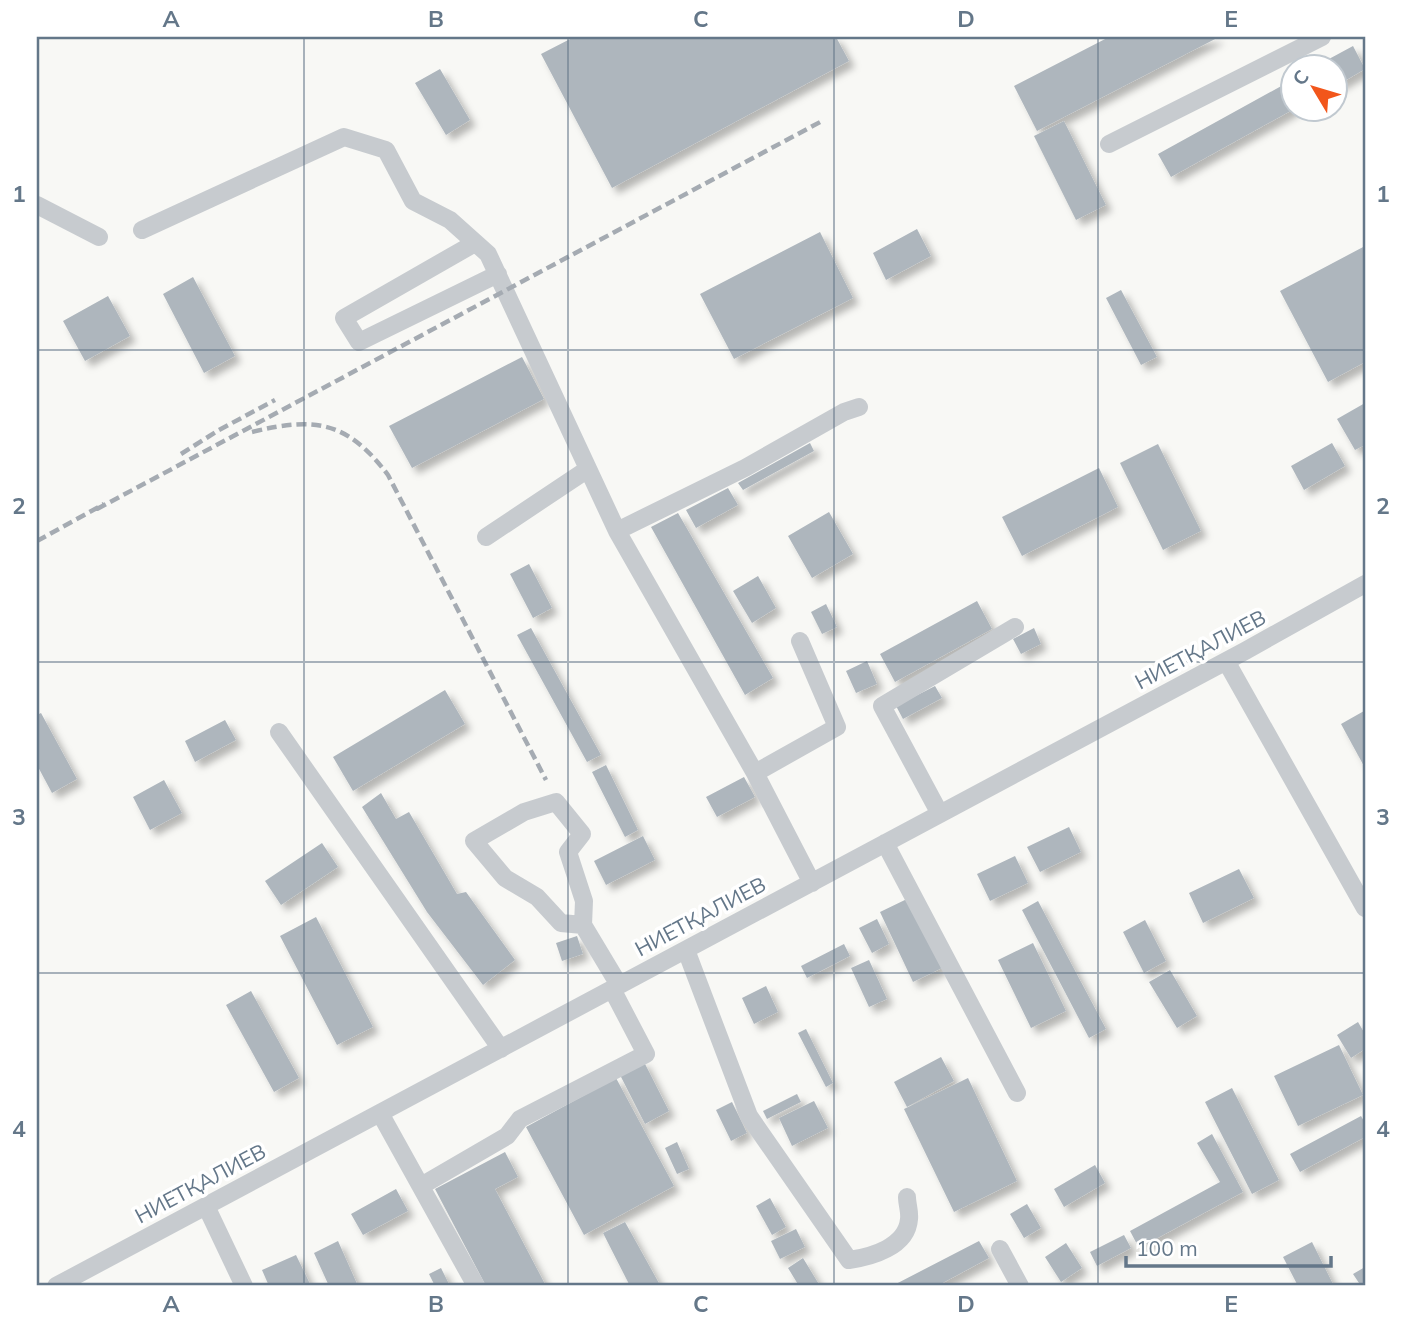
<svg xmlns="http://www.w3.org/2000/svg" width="1402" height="1323" font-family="Mulish,sans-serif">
  <defs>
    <filter id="shadow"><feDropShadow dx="6" dy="6" stdDeviation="3.5" flood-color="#0004"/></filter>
  </defs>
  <rect width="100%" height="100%" fill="#f8f8f5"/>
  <!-- building -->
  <path fill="#aeb6bd" filter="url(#shadow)" d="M574,37H836L849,61L612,188L541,54Z
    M1109,37H1219L1037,131L1014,86Z
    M1353,46L1365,69L1336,86V66H1316Z
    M440,69L470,120L446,135L415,83Z
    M1294,79V109L1171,177L1158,154Z
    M1064,121L1106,205L1076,220L1034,136Z
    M917,229L931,256L886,280L873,253Z
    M820,232L853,298L734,359L700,294Z
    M1365,246V362L1328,382L1280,291Z
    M193,277L235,356L204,373L163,294Z
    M1121,290L1157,357L1141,365L1106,298Z
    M108,296L130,336L85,361L63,321Z
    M522,357L544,399L412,468L389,426Z
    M1365,403V445L1355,450L1337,419Z
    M810,443L814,451L743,490L738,483Z
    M1332,443L1345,466L1304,490L1291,466Z
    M1158,444L1201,531L1163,550L1120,463Z
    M1099,468L1118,507L1022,556L1002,517Z
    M728,488L738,505L696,528L686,510Z
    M829,512L853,554L812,578L788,536Z
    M678,513L773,678L745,695L651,527Z
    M529,564L552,608L533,618L510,574Z
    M758,576L776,608L752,623L733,591Z
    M977,601L992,629L895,682L880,654Z
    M826,604L837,627L822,634L811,612Z
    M531,628L601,755L587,762L517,635Z
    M1034,628L1041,644L1021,654L1013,639Z
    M867,661L877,684L856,693L846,671Z
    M935,686L942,698L903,719L896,706Z
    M445,690L465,724L353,791L333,757Z
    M1364,711L1365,713V768L1341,724Z
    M41,713L77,779L52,793L37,765V715Z
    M225,720L236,740L195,762L185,741Z
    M606,765L638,830L625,837L592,772Z
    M744,777L755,797L717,817L706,797Z
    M164,780L182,813L150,830L133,797Z
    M381,793L396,819L409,812L457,894L466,892L515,960L483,985L427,912L362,807Z
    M1069,827L1081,852L1040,872L1027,847Z
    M643,836L655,860L606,885L594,861Z
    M322,843L338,867L281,905L265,881Z
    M1015,856L1028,883L990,901L977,874Z
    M1239,869L1254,898L1203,923L1189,893Z
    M909,898L942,968L913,982L880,912Z
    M1038,901L1106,1029L1089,1038L1022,910Z
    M316,917L373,1027L337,1045L280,936Z
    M877,919L889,944L872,953L859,928Z
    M1145,920L1166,961L1144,973L1123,932Z
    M577,936L583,954L562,961L556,943Z
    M1033,943L1066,1011L1031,1028L998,960Z
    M844,944L850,956L807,978L801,966Z
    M869,960L887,999L869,1007L851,968Z
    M1170,970L1197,1016L1177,1028L1149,982Z
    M766,986L778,1012L754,1024L742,998Z
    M251,991L299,1078L274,1092L226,1005Z
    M1358,1022L1365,1034V1049L1351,1058L1337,1035Z
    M806,1029L833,1083L826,1087L798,1033Z
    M1339,1045L1363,1095L1298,1126L1274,1076Z
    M941,1057L954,1081L907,1107L894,1082Z
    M643,1060L669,1111L645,1124L619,1073Z
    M616,1078L674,1186L584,1235L526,1127Z
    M968,1078L1017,1181L954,1212L904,1109Z
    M1232,1088L1279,1180L1252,1194L1205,1102Z
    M797,1094L801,1102L767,1119L763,1111Z
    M814,1101L828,1128L792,1146L779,1118Z
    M732,1102L747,1133L731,1141L716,1110Z
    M1361,1116L1365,1123V1137L1300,1172L1290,1154Z
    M1212,1134L1243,1192L1139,1248L1130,1231L1220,1182L1197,1143Z
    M677,1142L689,1169L677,1174L665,1148Z
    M505,1152L518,1177L495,1189L546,1286H486L435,1189Z
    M1095,1165L1105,1183L1064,1207L1054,1189Z
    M396,1189L408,1211L363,1235L351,1214Z
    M770,1198L786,1227L772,1235L756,1206Z
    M1027,1204L1041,1228L1024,1238L1010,1214Z
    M625,1222L660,1285L658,1286H630L603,1233Z
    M796,1229L805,1247L780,1259L771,1241Z
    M1124,1235L1131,1248L1097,1266L1090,1252Z
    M338,1241L358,1286H329L314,1253Z
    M979,1241L989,1258L937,1286H892Z
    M1312,1242L1334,1286H1298L1283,1257Z
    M1066,1243L1082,1268L1061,1282L1045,1257Z
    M296,1255L311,1286H269L262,1270Z
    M803,1258L820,1286H799L788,1268Z
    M1365,1267V1286H1361L1353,1274Z
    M441,1268L450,1286H435L429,1274Z"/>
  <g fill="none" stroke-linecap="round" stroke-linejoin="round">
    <!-- minor -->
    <path stroke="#c7cbcf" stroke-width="18" d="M1109,144L1322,37
      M37,205L99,237
      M142,230L344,137L386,150L413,201L450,220L488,254L617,531L755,773L812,883
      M475,243L344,318L359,342L498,274
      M617,531L745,468L844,412L859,407
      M486,537L588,469
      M1226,661L1365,908
      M279,732L501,1049
      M755,773L837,727L800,641
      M940,814L882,706L1015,627
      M885,843L1017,1093
      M583,925L561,923L537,897L505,878L474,841L524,812L556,802L582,834L568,852L584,901L583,925L619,985
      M686,950L749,1116L849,1260C871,1257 907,1247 909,1219C910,1212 907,1204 907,1197
      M380,1113L476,1286
      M421,1186L507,1136L520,1119L646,1054L612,989
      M206,1206L244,1286
      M1000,1249L1020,1286
      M56,1286L1245,651L1365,584"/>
    <!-- rail -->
    <path stroke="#a5abb2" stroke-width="4.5" stroke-dasharray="10 5" stroke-linecap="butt" d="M252,432C316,416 348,422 388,475L546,780
      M181,454L219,430L275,400
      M97,509L824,120
      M37,541L104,504"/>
  </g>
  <!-- grid -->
  <path fill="none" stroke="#647789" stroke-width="2" stroke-opacity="0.55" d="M304,37V1286M568,37V1286M834,37V1286M1098,37V1286M37,350H1365M37,662H1365M37,973H1365"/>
  <g text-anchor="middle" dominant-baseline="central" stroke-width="7" stroke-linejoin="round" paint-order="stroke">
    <!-- street labels -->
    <g font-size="21" fill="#647789" stroke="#fff">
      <text transform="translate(1200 649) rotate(-28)">НИЕТҚАЛИЕВ</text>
      <text transform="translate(700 916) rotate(-28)">НИЕТҚАЛИЕВ</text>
      <text transform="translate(200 1183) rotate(-28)">НИЕТҚАЛИЕВ</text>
    </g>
  </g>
  <!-- border -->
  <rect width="1402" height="1323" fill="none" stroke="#ffffff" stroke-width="77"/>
  <!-- north arrow -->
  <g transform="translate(1314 88) rotate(308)"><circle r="33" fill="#ffffff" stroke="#c1c9d0" stroke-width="2"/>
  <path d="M0-5L12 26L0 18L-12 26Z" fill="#f2561b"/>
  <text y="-10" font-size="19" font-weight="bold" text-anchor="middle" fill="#647789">С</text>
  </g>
  <!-- scale -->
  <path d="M1126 1256v10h205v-10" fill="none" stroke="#647789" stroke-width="3.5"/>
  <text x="1136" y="1256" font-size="21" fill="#647789" stroke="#ffffff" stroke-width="5" paint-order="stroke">100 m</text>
  <rect x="38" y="38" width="1326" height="1246" fill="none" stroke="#647789" stroke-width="2.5"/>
  <g font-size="23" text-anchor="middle" font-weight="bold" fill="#647789">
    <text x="171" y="27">A</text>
    <text x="436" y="27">B</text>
    <text x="701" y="27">C</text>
    <text x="966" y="27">D</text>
    <text x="1231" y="27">E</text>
    <text x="19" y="202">1</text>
    <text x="1383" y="202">1</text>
    <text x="19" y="514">2</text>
    <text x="1383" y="514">2</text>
    <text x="19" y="825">3</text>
    <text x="1383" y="825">3</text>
    <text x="19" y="1137">4</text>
    <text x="1383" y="1137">4</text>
    <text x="171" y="1312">A</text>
    <text x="436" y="1312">B</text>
    <text x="701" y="1312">C</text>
    <text x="966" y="1312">D</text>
    <text x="1231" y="1312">E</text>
  </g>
</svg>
